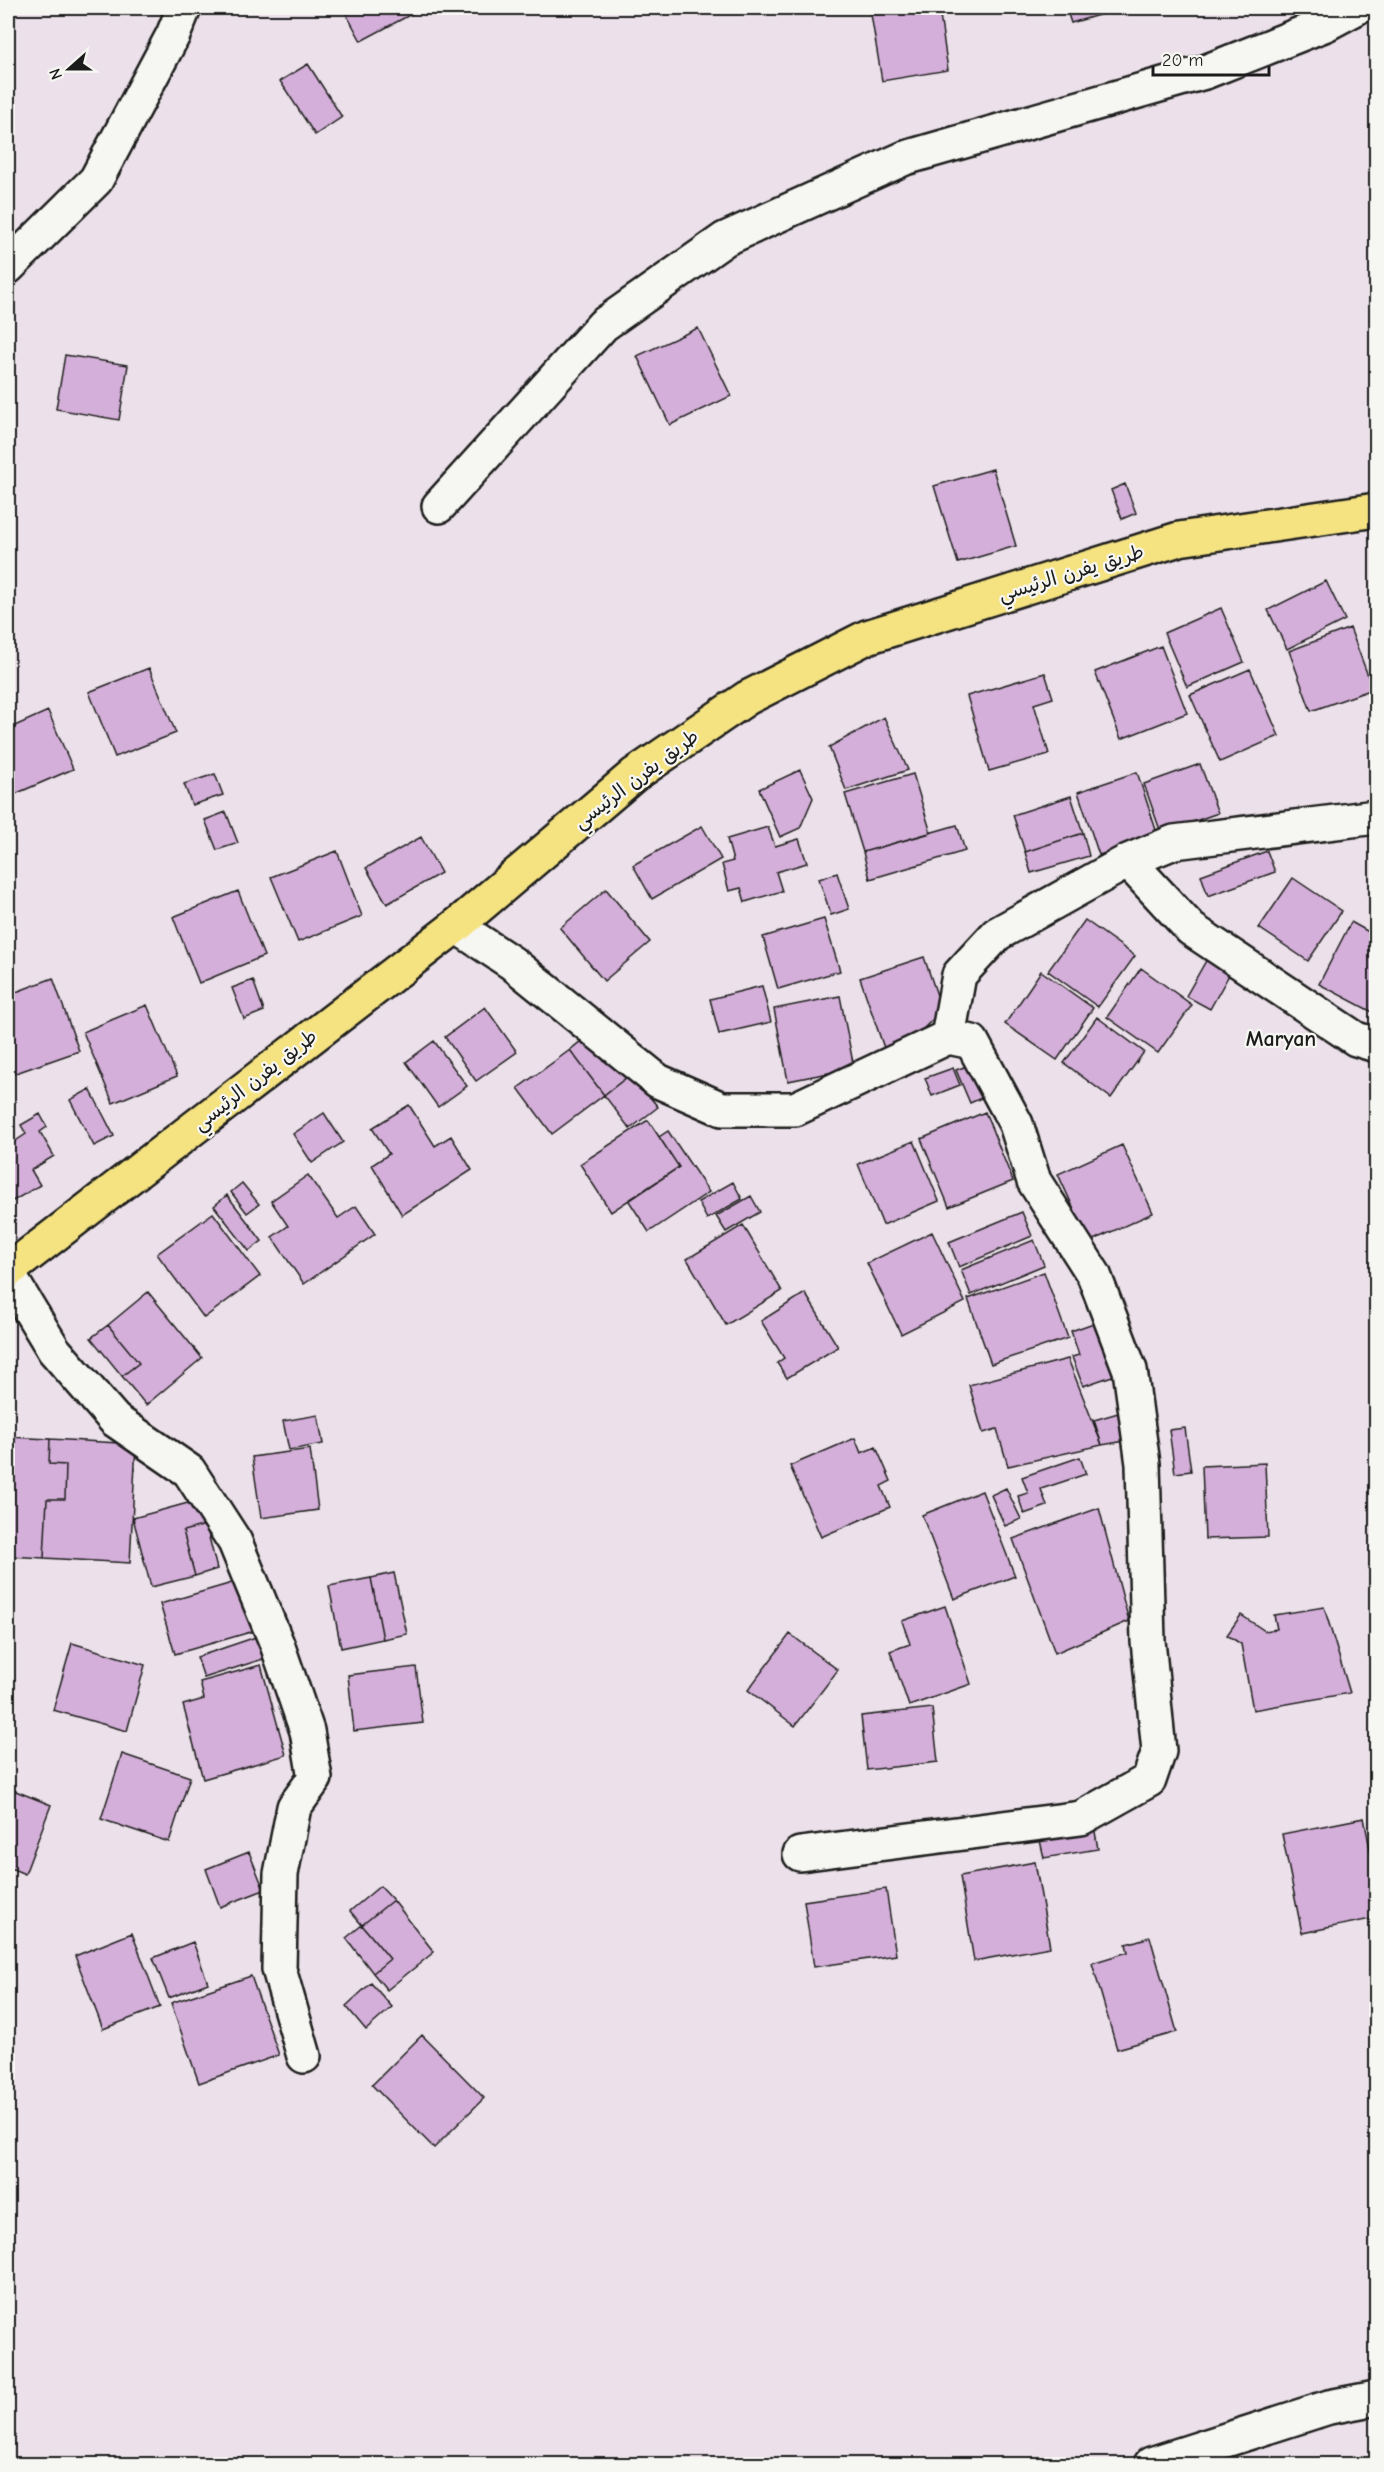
<svg xmlns="http://www.w3.org/2000/svg" width="1384" height="2472" font-family="'Comic Neue','Playpen Sans Arabic',sans-serif">
  <rect width="100%" height="100%" fill="#ece1ea"/>
  <filter id="ink" filterUnits="userSpaceOnUse"><feTurbulence type="fractalNoise" baseFrequency=".0167" numOctaves="2"/><feDisplacementMap in="SourceGraphic" scale="12" xChannelSelector="R" yChannelSelector="G"/><feConvolveMatrix kernelMatrix="1 2 1 2 8 2 1 2 1" color-interpolation-filters="sRGB"/></filter>
  <g filter="url(#ink)">
    <!-- building -->
    <path fill="#d4afd9" stroke="#1c1c1c" stroke-width="1.5" d="M343,8H417L419,10L361,41Z
      M870,8H939L948,70L882,81Z
      M1066,8H1123L1071,23Z
      M308,64L342,117L315,135L280,81Z
      M698,328L731,396L670,425L637,356Z
      M65,355L128,365L119,420L56,409Z
      M993,469L1016,546L958,563L934,486Z
      M1125,484L1136,513L1122,519L1111,490Z
      M1326,581L1345,620L1287,649L1268,610Z
      M1221,608L1244,662L1187,687L1164,633Z
      M1350,628L1373,689L1311,711L1289,651Z
      M1161,646L1187,713L1121,739L1095,672Z
      M149,668L176,733L115,757L89,692Z
      M1250,669L1279,736L1220,762L1190,695Z
      M1045,673L1053,698L1034,704L1049,754L989,771L967,696Z
      M48,711L73,769L8,797V729Z
      M884,717L908,770L846,790L829,747Z
      M1200,764L1218,813L1161,833L1144,784Z
      M800,770L813,798L800,828L780,837L759,789Z
      M1137,772L1158,836L1099,855L1078,792Z
      M215,774L223,795L192,805L184,784Z
      M913,774L931,833L863,852L845,794Z
      M1071,796L1083,833L1025,852L1013,815Z
      M226,812L238,843L217,850L205,820Z
      M957,825L965,851L870,879L863,852Z
      M702,826L721,859L652,899L633,865Z
      M768,827L775,846L799,839L807,863L776,872L782,891L745,902L741,888L729,891L722,864L733,861L727,839Z
      M1083,833L1089,856L1031,873L1025,852Z
      M421,837L441,873L387,904L366,868Z
      M337,851L362,916L298,942L271,877Z
      M1267,851L1275,872L1208,896L1201,875Z
      M837,873L849,909L831,915L819,879Z
      M1293,878L1342,911L1308,961L1259,928Z
      M606,889L650,942L604,981L560,928Z
      M238,891L264,956L199,983L173,917Z
      M824,919L840,971L778,989L763,937Z
      M1085,920L1135,956L1098,1007L1048,971Z
      M1351,922L1376,936V1014L1319,984Z
      M924,957L942,1010L914,1038L884,1048L860,978Z
      M1207,959L1230,973L1210,1009L1186,996Z
      M1141,968L1192,1005L1158,1053L1107,1017Z
      M1041,971L1093,1008L1057,1060L1005,1024Z
      M53,978L79,1051L13,1074L8,1058V995Z
      M253,980L264,1011L244,1019L232,988Z
      M762,986L771,1022L719,1034L710,999Z
      M840,996L854,1068L788,1081L774,1009Z
      M147,1005L177,1076L113,1103L83,1032Z
      M485,1007L517,1052L476,1081L445,1037Z
      M1097,1017L1144,1052L1111,1098L1064,1063Z
      M586,1037L631,1074L604,1095L570,1050Z
      M434,1041L467,1086L438,1107L406,1062Z
      M570,1050L604,1095L552,1134L518,1088Z
      M975,1063L988,1095L970,1103L956,1070Z
      M953,1068L960,1085L932,1096L925,1078Z
      M631,1074L658,1107L630,1129L604,1095Z
      M90,1089L114,1136L94,1146L70,1100Z
      M409,1105L435,1146L451,1136L472,1170L402,1215L372,1165L389,1154L372,1128Z
      M985,1112L1013,1181L949,1207L921,1139Z
      M324,1113L343,1142L312,1163L293,1134Z
      M40,1114L47,1127L40,1132L54,1156L31,1170L40,1185L13,1201L8,1191V1137L11,1144L26,1134L21,1125Z
      M648,1120L679,1167L611,1212L580,1164Z
      M668,1131L709,1192L649,1232L629,1201L679,1167L659,1137Z
      M914,1141L939,1201L883,1225L858,1164Z
      M1122,1145L1153,1213L1089,1242L1058,1174Z
      M308,1175L338,1218L356,1206L375,1234L304,1284L272,1237L288,1226L271,1201Z
      M733,1182L742,1199L707,1219L698,1202Z
      M242,1183L259,1204L247,1213L231,1192Z
      M227,1195L262,1241L249,1251L214,1206Z
      M751,1196L760,1212L726,1232L716,1216Z
      M1022,1212L1032,1236L959,1267L949,1242Z
      M213,1213L260,1276L204,1318L157,1254Z
      M743,1225L782,1291L726,1325L687,1259Z
      M932,1232L965,1302L901,1334L867,1263Z
      M1034,1240L1044,1265L971,1295L961,1270Z
      M1044,1272L1068,1338L991,1364L968,1299Z
      M148,1292L202,1358L146,1405L122,1376L139,1363L108,1325Z
      M805,1293L838,1347L787,1378L777,1363L784,1358L761,1321Z
      M1102,1320L1121,1373L1083,1386L1072,1357L1079,1355L1071,1331Z
      M108,1325L139,1363L122,1376L91,1338Z
      M1068,1359L1102,1445L1008,1466L997,1429L983,1433L969,1385Z
      M1125,1411V1441L1102,1445L1094,1420Z
      M318,1415L323,1444L289,1450L283,1421Z
      M1185,1428L1191,1471L1175,1473L1169,1430Z
      M8,1437L50,1439L49,1464L66,1465L65,1499H47L44,1558L8,1556Z
      M855,1438L861,1453L876,1447L891,1481L881,1486L890,1507L821,1537L790,1466Z
      M50,1439L136,1444L130,1563L44,1558L47,1499H65L66,1465L49,1464Z
      M310,1449L318,1510L261,1518L252,1457Z
      M1080,1457L1086,1474L1041,1489L1047,1506L1024,1514L1018,1496L1028,1493L1022,1477Z
      M1265,1463L1268,1537L1205,1539L1202,1466Z
      M1006,1488L1021,1519L1005,1526L991,1495Z
      M982,1491L1015,1576L954,1599L922,1515Z
      M199,1500L206,1525L183,1531L195,1576L151,1587L133,1518Z
      M1099,1508L1129,1621L1055,1653L1013,1539Z
      M206,1525L217,1569L195,1576L183,1531Z
      M394,1573L407,1634L383,1639L371,1578Z
      M371,1578L383,1639L341,1648L329,1586Z
      M239,1581L254,1631L175,1654L160,1604Z
      M945,1606L971,1684L909,1706L890,1651L910,1644L902,1621Z
      M1324,1607L1350,1693L1253,1710L1241,1644L1227,1635L1241,1615L1265,1631L1277,1629L1274,1615Z
      M790,1634L838,1670L795,1726L748,1690Z
      M256,1637L263,1659L204,1678L197,1657Z
      M72,1643L145,1665L127,1731L53,1710Z
      M261,1665L286,1755L203,1779L183,1705L204,1699L200,1682Z
      M416,1667L423,1723L354,1731L348,1675Z
      M932,1708L938,1762L867,1770L861,1716Z
      M122,1754L190,1777L169,1842L101,1819Z
      M8,1788L51,1805L25,1874L8,1867Z
      M1364,1818L1376,1879V1918L1302,1933L1282,1834Z
      M1094,1826L1098,1849L1044,1858L1039,1836Z
      M249,1852L264,1890L220,1907L206,1869Z
      M1035,1862L1050,1947L974,1961L960,1876Z
      M380,1886L393,1900L362,1925L350,1911Z
      M886,1889L896,1955L814,1967L804,1901Z
      M393,1900L434,1952L387,1990L373,1973L390,1959L362,1925Z
      M362,1925L390,1959L373,1973L346,1938Z
      M132,1933L160,2007L103,2029L75,1956Z
      M1150,1937L1177,2032L1117,2049L1092,1963L1128,1952L1126,1944Z
      M193,1942L208,1983L169,1998L153,1958Z
      M251,1976L279,2055L199,2083L171,2003Z
      M371,1983L392,2007L366,2030L346,2006Z
      M422,2035L484,2098L434,2148L372,2085Z"/>
    <g fill="none" stroke-linecap="round" stroke-linejoin="round">
      <!-- minor casing -->
      <g stroke="#1c1c1c" stroke-width="38">
        <path id="minor" d="M8,267L96,180L173,35L184,8
          M439,506L603,325L725,239L905,158L1205,72L1326,24L1356,8
          M1128,861L1191,929L1356,1039L1376,1045
          M456,926L512,963L658,1081L722,1109H795L948,1037L959,975L997,934L1128,861L1174,842L1376,817
          M8,1274L54,1350L115,1420L189,1471L235,1542L277,1644L307,1731L315,1778L294,1807L281,1874L279,1969L304,2056
          M800,1854L1081,1818L1149,1780L1159,1751L1148,1641L1143,1464L1130,1370L1094,1275L1034,1181L1016,1124L972,1042L948,1037
          M1151,2464L1329,2407L1376,2398"/>
      </g>
      <!-- major casing -->
      <g stroke="#1c1c1c" stroke-width="38">
        <path id="major" d="M8,1271L456,926L634,775L747,698L867,637L1179,539L1376,510"/>
      </g>
      <!-- minor -->
      <use href="#minor" stroke="#f6f6f2" stroke-width="33"/>
      <!-- major -->
      <use href="#major" stroke="#f5e382" stroke-width="33"/>
    </g>
  </g>
  <g text-anchor="middle" dominant-baseline="central" stroke-width="4.5" stroke-linejoin="round" paint-order="stroke">
    <!-- street labels -->
    <g font-size="20" fill="#1c1c1c" stroke="#f6f6f2">
      <text transform="translate(1071 573) rotate(-17)">طريق يفرن الرئيسي</text>
      <text transform="translate(636 779) rotate(-37)">طريق يفرن الرئيسي</text>
      <text transform="translate(255 1080) rotate(-38)">طريق يفرن الرئيسي</text>
    </g>
    <!-- quarter labels -->
    <g font-size="22" font-weight="bold" fill="#1c1c1c" stroke="#f6f6f2">
      <text x="1281" y="1039">Maryan</text>
    </g>
  </g>
  <!-- margin -->
  <rect width="1384" height="2472" fill="none" stroke="#f6f6f2" stroke-width="30"/>
  <rect x="15" y="15" width="1354" height="2442" fill="none" stroke="#1c1c1c" stroke-width="2" filter="url(#ink)"/>
  <!-- north arrow -->
  <g transform="translate(69 69) rotate(249)" stroke="#f6f6f2" stroke-width="4.5" paint-order="stroke">
  <path d="M0-4.5L10 22L0 15L-10 22Z" fill="#1c1c1c"/>
  <text y="-9" font-size="16" font-weight="bold" text-anchor="middle" fill="#1c1c1c">N</text>
  </g>
  <!-- scale -->
  <path d="M1153 66v9h116v-9" fill="none" stroke="#1c1c1c" stroke-width="3"/>
  <text x="1162" y="66" font-size="18" fill="#1c1c1c" stroke="#f6f6f2" stroke-width="4.5" paint-order="stroke">20 m</text>
</svg>
